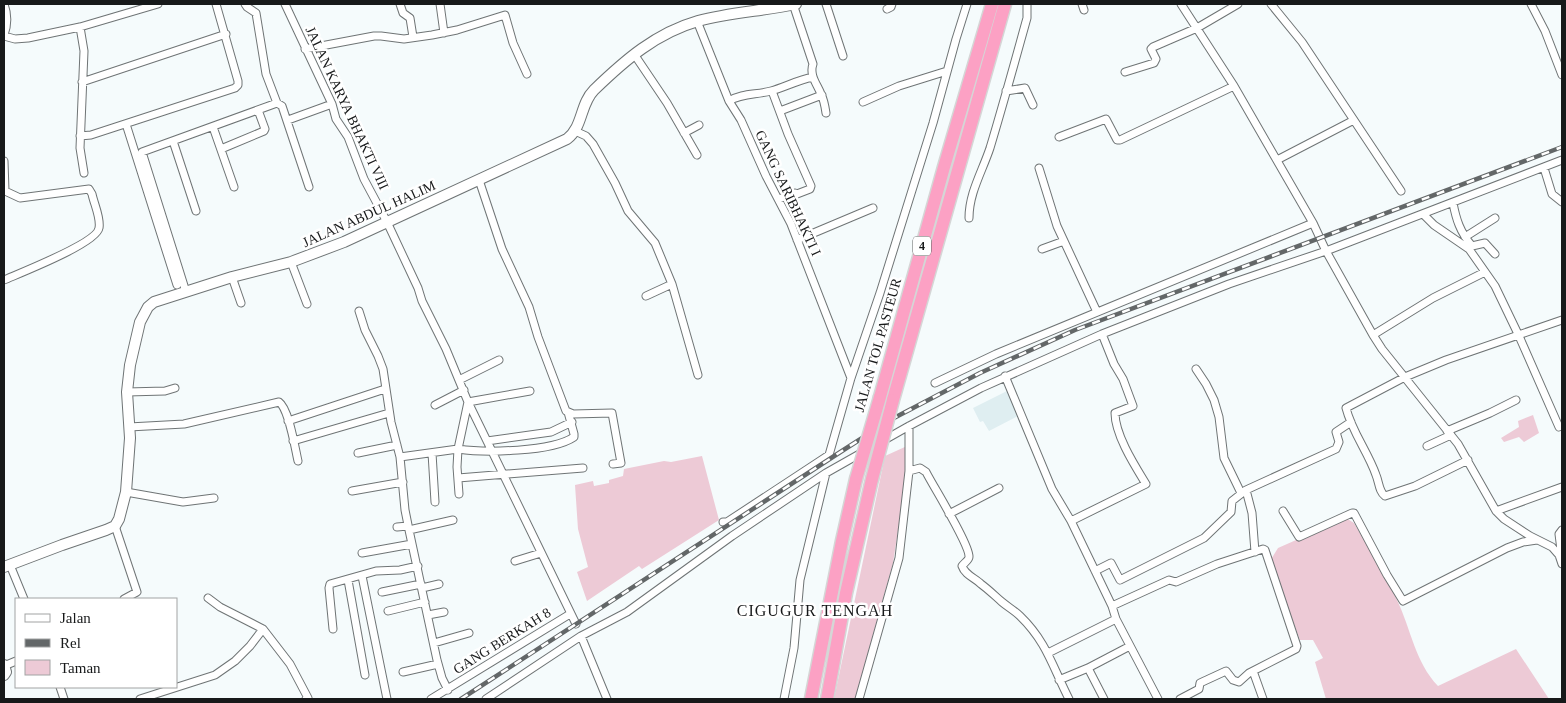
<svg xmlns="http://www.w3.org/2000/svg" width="1566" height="703" font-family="Georgia,serif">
  <rect width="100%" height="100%" fill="#f5fbfc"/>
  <!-- built -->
  <path fill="#dfeef1" d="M1009,390L1020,415L989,431L983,421L980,422L973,408Z"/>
  <!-- green -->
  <path fill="#edcad6" d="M1533,415L1539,433L1524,442L1519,437L1504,442L1501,438L1519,427L1518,421Z
    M907,446L906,478L893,563L855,699H834L885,456Z
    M702,456L719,520L642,569L639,566L587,601L577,572L588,567L578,529L575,485L593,481L594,486L609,483V480L623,476L624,469L664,461L671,462Z
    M1346,518L1354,523C1369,548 1385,573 1397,600C1411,629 1415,662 1438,686L1516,649L1549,699H1326L1315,662L1323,658L1313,640H1300L1270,561L1278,548Z"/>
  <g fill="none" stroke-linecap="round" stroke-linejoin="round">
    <!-- street casing -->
    <g stroke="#6f7475" stroke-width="9">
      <path id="street" d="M245,4L247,7L256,13L266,74L277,103L282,106L309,187
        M285,4L332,104L336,119L348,137L364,179L387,222L418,288L422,301L446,349L468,402L576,624
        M400,4L403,13L410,18L413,37
        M440,4L444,33
        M793,4L813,64C809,75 817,84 821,94C824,100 825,106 826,113
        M826,4L843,56
        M1082,4L1084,10
        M1181,4L1234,86L1313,223L1326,251L1373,335L1382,349L1458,444L1496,511L1504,519L1530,536L1552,547L1559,555L1562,564
        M1271,4L1302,42L1401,191
        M1531,4L1545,31L1562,75
        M887,9L891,7L892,4
        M697,21L729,101L741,120L766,176L791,224L851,378
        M80,27L84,51L80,148L84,173
        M4,35C8,24 8,15 4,4
        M4,36L15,39L28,38L80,27L158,4
        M305,49L374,36H381L404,39L432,35L457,30L505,15L513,43L527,74
        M634,54L667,103L697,155
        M1125,72L1154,63L1156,59L1151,49L1153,47L1197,28L1238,4
        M82,82L226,34
        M772,91L788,134L811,186L810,189L797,194L795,193L779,199
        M1006,91L1025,88L1033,105
        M729,101C742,93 756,95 771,91C785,87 798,80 813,77
        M863,102L899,86L947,71
        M780,111L822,95
        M288,120L332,104
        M126,124L177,285
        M213,127L234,187
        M575,131L586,136L593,144L615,183L628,211L655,243L672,284L698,375
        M684,133L699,125
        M80,136L91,135L235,88L238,85V81L216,4
        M1059,137L1106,119L1117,140H1120L1234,86
        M173,141L196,211
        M221,149L264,131L265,129L258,110
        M1277,160L1354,120
        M4,161L5,191L20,198L89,189L92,194C94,204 101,218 99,228C97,243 20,273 4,280
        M1039,168L1057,226L1097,312
        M1544,168L1552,194L1562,202
        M479,180L502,249L529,307L538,337L566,411L573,414L612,413L621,463L613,464
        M1453,203C1456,219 1460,232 1472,246L1485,243L1495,254
        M1423,214L1434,225L1469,249L1495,286L1519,336L1559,427
        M969,218C969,193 982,172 990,148C1003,105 1015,61 1027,18V4
        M1465,237L1495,218
        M797,240L873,208
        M1042,249L1064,241
        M291,262L307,304
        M232,277L241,303
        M186,292L142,152L277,103
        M646,296L672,284
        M359,311L365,330L378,356L383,369L391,422L400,457L405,510L409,530L437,660L442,678L448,690
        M1373,335L1433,298L1485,272
        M1196,369L1206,384L1214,400L1219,417L1224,458L1241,493
        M1005,376L1052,489L1071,521L1112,606L1116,619L1158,699
        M459,380L499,360
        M935,383L996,354L1313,223
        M127,392L165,391L175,388
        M468,402L530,391
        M435,405L464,390
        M288,421L385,389
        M129,427L184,424L279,402C289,409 295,448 298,461
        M1447,431L1490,413L1516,400
        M293,441L389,413
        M487,441L551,432L572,422
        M1427,446L1451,435
        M358,453L397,445
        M432,453L435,502
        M400,457L458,449L468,402
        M1468,460L1415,486L1385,496C1379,492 1379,482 1376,475C1368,452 1352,432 1346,408L1405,377L1446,360L1562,320
        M909,471L920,468L926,472C933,486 970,545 969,557C969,560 964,563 962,566C965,575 975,578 981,584C988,589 995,596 1002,602C1008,607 1015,611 1020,616C1047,642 1053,668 1069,699
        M458,478L583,468
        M1246,490L1252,513L1255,552
        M352,491L403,482
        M126,492L183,502L214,498
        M459,494L457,467L458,449C485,453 552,452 574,437V434L568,412
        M1283,511L1299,537L1352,513H1354L1387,575L1403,601L1507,548L1523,542L1537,540
        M1496,511L1562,487
        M949,514L999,488
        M1071,521L1146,484C1135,466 1115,435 1115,413L1133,406L1123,379L1114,364L1102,334
        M723,522H727L829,455L851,378L880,293L933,123L956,39L967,4
        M115,526L137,592L124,599
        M397,527L408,526
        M409,530L453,520
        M362,553L412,544
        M1559,555L1561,550L1559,534L1562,530
        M515,561L541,553
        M10,565L24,599
        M1095,571L1111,563L1120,580L1204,538L1231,512L1232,501L1246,490L1336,449L1339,442L1336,432L1351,422
        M362,576L387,699
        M348,580L365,675
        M422,588L439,584
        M382,592L421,584
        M208,598L220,607L263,629L290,664L308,698L306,699
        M1112,606L1169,580L1176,582L1217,564L1263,549L1265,550L1297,646L1296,649L1249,673L1239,682L1233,680L1226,671L1200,683L1199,689L1180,699
        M388,611L425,602
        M428,615L444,612
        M333,629L329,588L330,584L376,571L400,570L418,566
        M581,636L607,699
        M434,643L469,633
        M1048,653L1116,619
        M4,666L16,661
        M1088,668L1104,699
        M1253,671L1263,699
        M403,672L438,664
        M1059,680L1088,668L1130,646
        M60,687L64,699
        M140,699L215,675L235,661L250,646L263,629
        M431,699L570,614
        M486,699L581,636L627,612L732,536L826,473L909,426L981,388L1102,334L1229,284L1326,251L1562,160
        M784,699L794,648L800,580L826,473
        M859,699L899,558L909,471V426"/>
    </g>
    <!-- secondary casing -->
    <g stroke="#6f7475" stroke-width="12">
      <path id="secondary" d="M4,567L62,545L106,530L115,526L119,519L126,492L130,438L127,392L130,365L140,322L148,307L154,302L232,277L291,262L344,242L567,139C583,127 580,104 594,90C625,60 656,33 698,21C730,12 764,11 796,4
        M4,665L6,672L4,675"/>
    </g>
    <!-- highway casing -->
    <g stroke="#d5d6d6" stroke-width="15">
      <path id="highway" d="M880,397L944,167L992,4
        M893,400L1005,4
        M811,699L842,541L856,479
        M827,699L846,593L872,479"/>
    </g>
    <!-- street -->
    <use href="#street" stroke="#fff" stroke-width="7"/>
    <!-- secondary -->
    <use href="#secondary" stroke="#fff" stroke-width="10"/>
    <!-- highway -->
    <use href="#highway" stroke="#fca1c4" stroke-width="12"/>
    <!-- rail casing -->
    <g stroke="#636768" stroke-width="4.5">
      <path id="rail" d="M461,699L845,449L892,419L980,373L1075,330L1562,147"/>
    </g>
    <!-- rail -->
    <use href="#rail" stroke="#fff" stroke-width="2.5" stroke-dasharray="8" stroke-linecap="butt"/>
    <!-- highway-bridge casing -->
    <g stroke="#d5d6d6" stroke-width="15" stroke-linecap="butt">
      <path id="highway-bridge" d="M856,479L880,397
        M872,479L893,400"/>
    </g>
    <!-- highway-bridge -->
    <use href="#highway-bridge" stroke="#fca1c4" stroke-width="12"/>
  </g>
  <g text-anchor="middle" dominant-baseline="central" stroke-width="5" stroke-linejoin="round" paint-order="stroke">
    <!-- shield labels -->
    <rect fill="#fff" stroke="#5d5e5f" stroke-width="1" x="913" y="236.5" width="18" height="19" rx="4"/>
    <g font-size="12" font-weight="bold" fill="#17191a">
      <text x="922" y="246">4</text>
    </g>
    <!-- street labels -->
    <g font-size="14" fill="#17191a" stroke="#fff">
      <text transform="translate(347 108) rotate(65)">JALAN KARYA BHAKTI VIII</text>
      <text transform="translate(788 193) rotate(65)">GANG SARIBHAKTI I</text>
      <text transform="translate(369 214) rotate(-24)">JALAN ABDUL HALIM</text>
      <text transform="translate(878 345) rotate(-74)">JALAN TOL PASTEUR</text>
      <text transform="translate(502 641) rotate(-32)">GANG BERKAH 8</text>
    </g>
    <!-- quarter labels -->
    <g font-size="16" letter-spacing="1" fill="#17191a" stroke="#fff">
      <text x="815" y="610">CIGUGUR TENGAH</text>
    </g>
  </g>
  <!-- border -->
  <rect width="1566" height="703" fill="none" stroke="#17191a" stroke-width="10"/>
  <!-- legend -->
  <rect x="15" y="598" width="162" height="90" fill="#ffffff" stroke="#a2a3a3"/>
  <rect x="25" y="614" width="25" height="8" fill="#ffffff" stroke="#a2a3a3"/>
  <text x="60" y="623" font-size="15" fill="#17191a">Jalan</text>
  <rect x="25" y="639" width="25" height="8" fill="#636768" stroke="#a2a3a3"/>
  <text x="60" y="648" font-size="15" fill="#17191a">Rel</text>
  <rect x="25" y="660" width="25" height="15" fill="#edcad6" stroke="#a2a3a3"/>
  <text x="60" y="673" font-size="15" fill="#17191a">Taman</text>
</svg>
